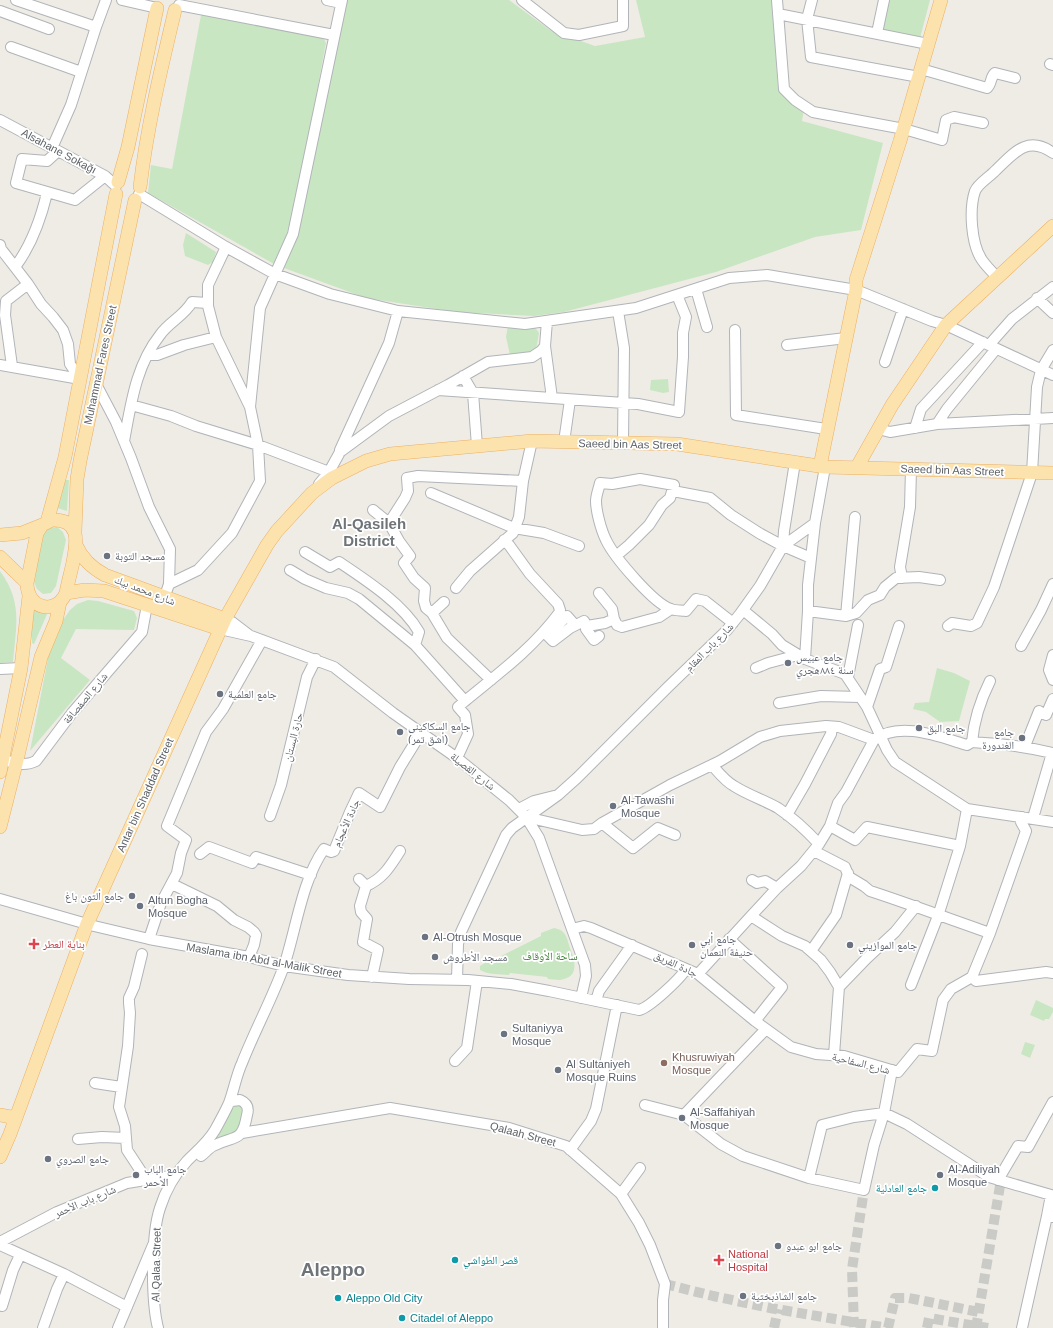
<svg xmlns="http://www.w3.org/2000/svg" width="1053" height="1328" font-family="Helvetica,'Noto Naskh Arabic',sans-serif">
  <rect width="100%" height="100%" fill="#efece6"/>
  <!-- green -->
  <path fill="#c9e6c3" d="M346,0H509L550,30L595,46L645,37L636,0H772L778,89L804,109L802,121L883,143L861,230L815,237L716,272L564,312L534,316L456,312L366,298L284,268L292,245Z
    M889,0H930L919,42L881,32Z
    M202,10L323,37L326,43C317,90 309,136 299,182C293,211 288,238 274,264L148,193L151,165L172,169Z
    M186,233L216,252L213,262L208,265L185,256L183,245Z
    M508,325L534,326L539,333L536,350L530,355H510L506,337Z
    M668,379L669,392L663,393L650,390L651,380Z
    M65,480H69L67,511L54,507Z
    M57,527L63,532L66,540L56,586L51,593L43,594L37,589L34,582L43,532L49,528Z
    M0,571C23,602 16,627 13,662L0,663Z
    M88,600L98,601L134,611L137,618L134,630L76,629L61,658L90,680L30,751L50,648L58,627L70,610L77,604Z
    M32,611L48,612L34,644L32,643Z
    M937,668L954,673L970,681L959,721L940,722L926,712L913,709L915,703L929,702Z
    M554,928C557,929 559,929 562,931C567,935 568,942 570,948C574,958 580,975 564,979C559,981 553,979 548,979L547,977L510,973L509,975C499,974 488,975 480,970V966L489,960L491,961L541,936V933Z
    M1036,1000L1053,1008V1012L1049,1019H1045L1044,1021L1030,1015Z
    M1025,1042L1035,1045L1030,1058L1021,1054Z
    M235,1104L243,1105L240,1131L216,1140H214Z"/>
  <g fill="none" stroke-linecap="round" stroke-linejoin="round">
    <!-- minor-tunnel -->
    <path stroke="#cacac6" stroke-width="10" stroke-dasharray="10 5" stroke-linecap="butt" d="M665,1284L713,1296L770,1308L888,1328
      M854,1327L852,1269L864,1190
      M774,1328L778,1309
      M888,1328L895,1298H909L979,1312
      M927,1328L929,1318L988,1328
      M976,1328L1001,1180"/>
    <!-- minor casing -->
    <g stroke="#b1b4b8" stroke-width="12">
      <path id="minor" d="M16,0L96,27
        M122,0L157,8
        M327,0L341,3
        M522,0L564,33L579,35L623,26V0
        M777,0L784,89L795,100L813,112L904,129L942,140L946,120L954,117L983,123
        M812,0L807,19L811,57L919,77
        M179,5L334,35
        M0,11L49,29
        M778,14L928,44
        M877,33L884,0
        M11,47L81,72
        M1050,64L1053,65
        M921,69L987,88C992,84 990,77 995,73L1015,78
        M0,120L105,176L116,186
        M52,148L71,105L96,27L106,0
        M58,151L47,161L22,159L16,183L75,200L105,176
        M139,194L226,247L275,274L330,294L398,311L525,324L636,308L729,278L767,275L856,290L932,321L946,325L1053,375
        M0,245L1,249L28,284L41,304L53,317L63,330L68,344L70,364L80,379
        M15,267C31,246 41,218 47,193
        M998,278C992,272 986,266 982,260C971,244 969,209 975,191C978,184 989,177 994,172C1013,154 1027,134 1053,153
        M696,289L707,327
        M1037,298L1053,313
        M618,311L624,348L623,443
        M735,330L736,415L826,429
        M787,345L846,338
        M989,345L1012,319L1053,287
        M545,346L552,398L638,404L679,412L683,357V333L686,317L677,295
        M148,355H157L184,345L216,337
        M885,362L903,309
        M0,365L80,379
        M12,366L5,315L6,301L28,284
        M463,376L473,393L477,446
        M96,384L116,422L131,458L149,507L170,549L169,584L167,590
        M438,390L552,398
        M131,405L171,416L196,426L258,445L329,472
        M250,407L260,308L293,234L342,0
        M937,424L947,409L996,349
        M915,428L921,409L983,342
        M878,429L890,432L937,424L1053,418
        M124,441C131,404 136,365 160,335C169,322 184,316 192,302L208,303
        M564,442L570,400
        M340,450L389,343L398,311
        M319,484L329,472L340,452L389,416L448,385L488,362L532,357L541,351L545,346L547,321
        M673,491L710,498L731,515L759,533L783,546L811,558
        M431,493L514,528L544,533L579,546
        M373,510L389,523L399,541L410,556L404,563L414,578L425,588L424,601L426,608L432,613L447,638L491,680
        M389,523L405,498L408,491L407,478L418,476L523,481
        M815,523L808,585V611L805,659L845,674L867,707L887,750L895,762L967,809L1053,822
        M783,546L815,523L825,467
        M305,552L330,567L339,562C366,580 403,604 419,632L415,645
        M616,556L629,545L649,525L662,505L670,498L674,485L640,479L612,484L600,483C599,488 596,495 596,501C596,511 601,530 606,540C614,557 654,604 671,609C675,611 682,610 686,611L696,599L705,601L733,623
        M290,570L305,579L326,588L348,593L359,599L415,645L465,701C499,673 532,649 559,613L560,610L558,604L530,574L509,545L504,540
        M902,578L900,567L910,507L911,469
        M169,584L198,570L232,533L260,481L258,445L250,407L216,337L208,306V285L226,247
        M456,588L470,571L513,533L519,517L523,481L532,441
        M599,593L612,609L614,619
        M743,610L772,634L782,645L805,659
        M808,611L846,616L856,613L868,600L880,595L885,587L896,578L919,577L940,580
        M432,613L444,602
        M846,616L855,517
        M225,619L232,622L249,635
        M587,626L586,629L594,640L599,636
        M948,626L952,623L971,626L977,623L994,587L1032,473L1037,387L1041,370L1053,350
        M220,629L251,636L334,667L393,713L457,758L509,800L526,817L539,838L585,965L586,976L581,998
        M553,630L567,616L575,625
        M544,632L553,641L570,628L584,621L587,626L605,623L614,619L617,625L622,627L659,617L671,609
        M1021,646L1041,610L1053,584
        M1053,655L1049,670L1053,680
        M756,668L768,663L798,655
        M0,669L21,668
        M848,677L858,625
        M779,703L821,696L860,697
        M867,707L880,669L886,667L899,626
        M972,742C974,720 980,701 990,681
        M1025,746L1039,711L1046,715L1053,699
        M457,758L468,734L465,715L458,707L465,701
        M2,759C14,763 24,767 36,761L72,713L142,632L147,605
        M712,765C719,773 725,781 734,786C748,795 764,800 778,808C793,818 807,831 819,844
        M519,809L534,801L554,796
        M787,815L805,784L831,734L832,727
        M270,816L281,785L307,677L316,659
        M526,817L582,830L594,829L602,823L670,785L720,761L760,737L780,731L826,726L839,727L874,740
        M1022,817L1021,822L1026,831L990,933L972,977L976,981L1046,972L1053,973
        M602,823L633,848L658,828L675,835
        M830,826L855,840L867,827L960,846
        M814,851L845,867L849,877L864,886L870,891C910,904 949,919 990,933
        M200,854L209,847L252,863L256,857L311,875
        M359,879L366,886
        M752,880L757,883L765,881L777,888
        M172,884L217,906L234,920L248,927L254,932L256,935L254,945L249,957
        M0,899L94,926L149,939L249,957L284,966L348,975L409,979L468,980L511,984L549,991L639,1010C649,1008 680,979 686,969
        M751,916L782,936L805,946L821,960L830,972L839,987L834,1055
        M572,929L584,926L591,928L698,974L755,1021L791,1047L816,1054L844,1056L898,1072L917,1049L932,1051L943,1000L951,989L972,977
        M149,939L161,903L177,873L181,853L186,840L167,826L206,732L223,709L262,640
        M729,939L782,987L755,1021
        M811,951L836,915L848,873
        M142,954L134,987L129,998V1003L130,1013L128,1046L119,1107L125,1126L127,1150L146,1179
        M698,974L751,916L777,888L801,866L819,844L830,826L838,803L846,792L874,740C899,720 940,737 967,745L972,742C1001,744 1024,746 1052,753L1033,818
        M372,977L378,950L363,942L367,919L361,912L360,906L366,886C384,878 390,866 400,851
        M457,980L458,944L461,932L506,835L512,828L558,795L577,778L668,687L727,630L740,614L760,586L783,546L784,531L795,462
        M911,985L938,916L960,846L967,809
        M839,987L867,958L895,932L916,906
        M596,1001L599,991L632,945
        M455,1061L467,1048L477,981
        M95,1083L121,1087
        M645,1105L684,1115L721,1144L743,1156L809,1178L864,1190L874,1145L884,1113L892,1070
        M684,1115L766,1029
        M242,1133L390,1108L509,1128L566,1146L621,1194L639,1223L650,1245L665,1284L663,1300V1328
        M78,1139L102,1137L126,1138
        M570,1150L591,1121L596,1109L617,1005
        M201,1156C205,1153 209,1148 213,1146C234,1135 242,1144 247,1115C249,1108 247,1103 240,1100L232,1101L229,1103
        M809,1178L822,1125L854,1117L884,1113L907,1124L989,1177L1051,1195L1047,1216L1053,1217
        M998,1180L1018,1146L1028,1147L1053,1102
        M621,1194L640,1168
        M0,1242L57,1212L127,1183L176,1175
        M0,1245L64,1274L127,1307
        M2,1306L13,1270L20,1255
        M43,1328L57,1289L64,1274
        M118,1328L153,1245
        M158,1328C151,1300 151,1235 160,1208C165,1192 175,1174 187,1161C197,1151 208,1142 215,1130C220,1121 225,1112 229,1103C234,1090 236,1076 242,1063C255,1030 272,999 284,966C296,930 302,880 324,849L331,852L334,851L350,812L359,793L380,807L400,767L421,733
        M1022,1328L1047,1216"/>
    </g>
    <!-- major casing -->
    <g stroke="#edb061" stroke-width="14">
      <path id="major" d="M118,182L128,147L157,8
        M140,187C147,127 161,69 175,10
        M820,466L856,290V280L900,141L941,0
        M857,467L892,405L946,325L1053,226
        M52,520C81,519 77,542 73,562C71,572 68,582 66,593C56,616 27,609 27,583L37,533L42,525Z
        M47,522L65,457L116,194
        M75,532L77,479L80,461L135,200
        M0,535L22,533L42,525
        M76,545C82,559 92,568 105,575L225,619
        M0,557L27,583
        M66,593L85,590L104,591L220,629
        M0,772L21,668L29,596
        M0,827L16,764L41,657L56,621L60,602
        M0,1115L16,1118
        M0,1157L10,1134L87,924L225,619L267,545L277,531L312,493L332,478L366,461L390,454L532,441L677,444L825,467L1053,473"/>
    </g>
    <!-- minor -->
    <use href="#minor" stroke="#fff" stroke-width="10"/>
    <!-- major -->
    <use href="#major" stroke="#fce3ae" stroke-width="13"/>
  </g>
  <!-- markers -->
  <g fill="#6b7280" stroke="#fff" stroke-width="1.5">
    <circle cx="107" cy="556" r="4"/>
    <circle cx="788" cy="663" r="4"/>
    <circle cx="220" cy="694" r="4"/>
    <circle cx="919" cy="728" r="4"/>
    <circle cx="400" cy="732" r="4"/>
    <circle cx="1022" cy="738" r="4"/>
    <circle cx="613" cy="806" r="4"/>
    <circle cx="132" cy="896" r="4"/>
    <circle cx="140" cy="906" r="4"/>
    <circle cx="425" cy="937" r="4"/>
    <circle cx="692" cy="945" r="4"/>
    <circle cx="850" cy="945" r="4"/>
    <circle cx="435" cy="957" r="4"/>
    <circle cx="504" cy="1034" r="4"/>
    <circle cx="558" cy="1070" r="4"/>
    <circle cx="682" cy="1118" r="4"/>
    <circle cx="48" cy="1159" r="4"/>
    <circle cx="136" cy="1175" r="4"/>
    <circle cx="940" cy="1175" r="4"/>
    <circle cx="778" cy="1246" r="4"/>
    <circle cx="743" cy="1296" r="4"/>
  </g>
  <g fill="#e0444e" stroke="#fff" stroke-width="1.5">
    <path d="M32 938h4v4h4v4h-4v4h-4v-4h-4v-4h4z"/>
    <path d="M717 1254h4v4h4v4h-4v4h-4v-4h-4v-4h4z"/>
  </g>
  <circle fill="#8d6e63" stroke="#fff" stroke-width="1.5" cx="664" cy="1063" r="4"/>
  <g fill="#0f9aa8" stroke="#fff" stroke-width="1.5">
    <circle cx="935" cy="1188" r="4"/>
    <circle cx="455" cy="1260" r="4"/>
    <circle cx="338" cy="1298" r="4"/>
    <circle cx="402" cy="1318" r="4"/>
  </g>
  <g text-anchor="middle" dominant-baseline="central" stroke-width="3.5" stroke-linejoin="round" paint-order="stroke">
    <!-- street labels -->
    <g font-size="11" fill="#5d6266" stroke="#fff">
      <text transform="translate(59 151) rotate(28)">Alsahane Sokağı</text>
      <text transform="translate(100 365) rotate(-78)">Muhammad Fares Street</text>
      <text transform="translate(630 444) rotate(1)">Saeed bin Aas Street</text>
      <text transform="translate(952 470) rotate(2)">Saeed bin Aas Street</text>
      <text transform="translate(145 590) rotate(21)">شارع محمد بيك</text>
      <text transform="translate(709 647) rotate(-45)">شارع باب المقام</text>
      <text transform="translate(85 698) rotate(-50)">شارع الصفصافة</text>
      <text transform="translate(293 737) rotate(-76)">حارة البستان</text>
      <text transform="translate(473 771) rotate(38)">شارع القصيلة</text>
      <text transform="translate(145 795) rotate(-66)">Antar bin Shaddad Street</text>
      <text transform="translate(346 823) rotate(-66)">جادة الأعجام</text>
      <text transform="translate(264 960) rotate(10)">Maslama ibn Abd al-Malik Street</text>
      <text transform="translate(676 964) rotate(25)">جادة الفريق</text>
      <text transform="translate(861 1063) rotate(14)">شارع السفاحية</text>
      <text transform="translate(523 1134) rotate(15)">Qalaah Street</text>
      <text transform="translate(85 1201) rotate(-23)">شارع باب الأحمر</text>
      <text transform="translate(156 1265) rotate(-89)">Al Qalaa Street</text>
    </g>
    <!-- worship labels -->
    <g font-size="11" fill="#5b616d" stroke="#fff" text-anchor="start">
      <text x="115" y="556">مسجد التوبة</text>
      <text x="796" y="657">جامع عبيس<tspan x="796" dy="13">سنة ٨٨٤هجري</tspan></text>
      <text x="228" y="694">جامع العلمية</text>
      <text x="408" y="726">جامع السكاكيني<tspan x="408" dy="13">(أشق تمر)</tspan></text>
      <text x="927" y="728">جامع البق</text>
      <text x="1014" y="732" text-anchor="end">جامع<tspan x="1014" dy="13">الغندورة</tspan></text>
      <text x="621" y="800">Al-Tawashi<tspan x="621" dy="13">Mosque</tspan></text>
      <text x="124" y="896" text-anchor="end">جامع ألتون باغ</text>
      <text x="148" y="900">Altun Bogha<tspan x="148" dy="13">Mosque</tspan></text>
      <text x="433" y="937">Al-Otrush Mosque</text>
      <text x="700" y="939">جامع أبي<tspan x="700" dy="13">حنيفة النعمان</tspan></text>
      <text x="858" y="945">جامع الموازيني</text>
      <text x="443" y="957">مسجد الأطروش</text>
      <text x="512" y="1028">Sultaniyya<tspan x="512" dy="13">Mosque</tspan></text>
      <text x="566" y="1064">Al Sultaniyeh<tspan x="566" dy="13">Mosque Ruins</tspan></text>
      <text x="690" y="1112">Al-Saffahiyah<tspan x="690" dy="13">Mosque</tspan></text>
      <text x="56" y="1159">جامع الصروي</text>
      <text x="144" y="1169">جامع الباب<tspan x="144" dy="13">الأحمر</tspan></text>
      <text x="948" y="1169">Al-Adiliyah<tspan x="948" dy="13">Mosque</tspan></text>
      <text x="786" y="1246">جامع ابو عبدو</text>
      <text x="751" y="1296">جامع الشاذبختية</text>
    </g>
    <!-- health labels -->
    <g font-size="11" fill="#be3a42" stroke="#fff" text-anchor="start">
      <text x="43" y="944">بناية العطر</text>
      <text x="728" y="1254">National<tspan x="728" dy="13">Hospital</tspan></text>
    </g>
    <!-- park labels -->
    <g font-size="11" fill="#408338" stroke="#fff">
      <text x="550" y="956">ساحة الأوقاف</text>
    </g>
    <!-- education labels -->
    <g font-size="11" fill="#785e54" stroke="#fff" text-anchor="start">
      <text x="672" y="1057">Khusruwiyah<tspan x="672" dy="13">Mosque</tspan></text>
    </g>
    <!-- culture labels -->
    <g font-size="11" fill="#0d838f" stroke="#fff" text-anchor="start">
      <text x="927" y="1188" text-anchor="end">جامع العادلية</text>
      <text x="463" y="1260">قصر الطواشي</text>
      <text x="346" y="1298">Aleppo Old City</text>
      <text x="410" y="1318">Citadel of Aleppo</text>
    </g>
    <!-- district labels -->
    <g font-size="15" font-weight="bold" fill="#6e7478" stroke="#fff">
      <text x="369" y="523">Al-Qasileh<tspan x="369" dy="17">District</tspan></text>
    </g>
    <!-- town labels -->
    <g font-size="19" font-weight="bold" fill="#6e7478" stroke="#fff">
      <text x="333" y="1269">Aleppo</text>
    </g>
  </g>
</svg>
